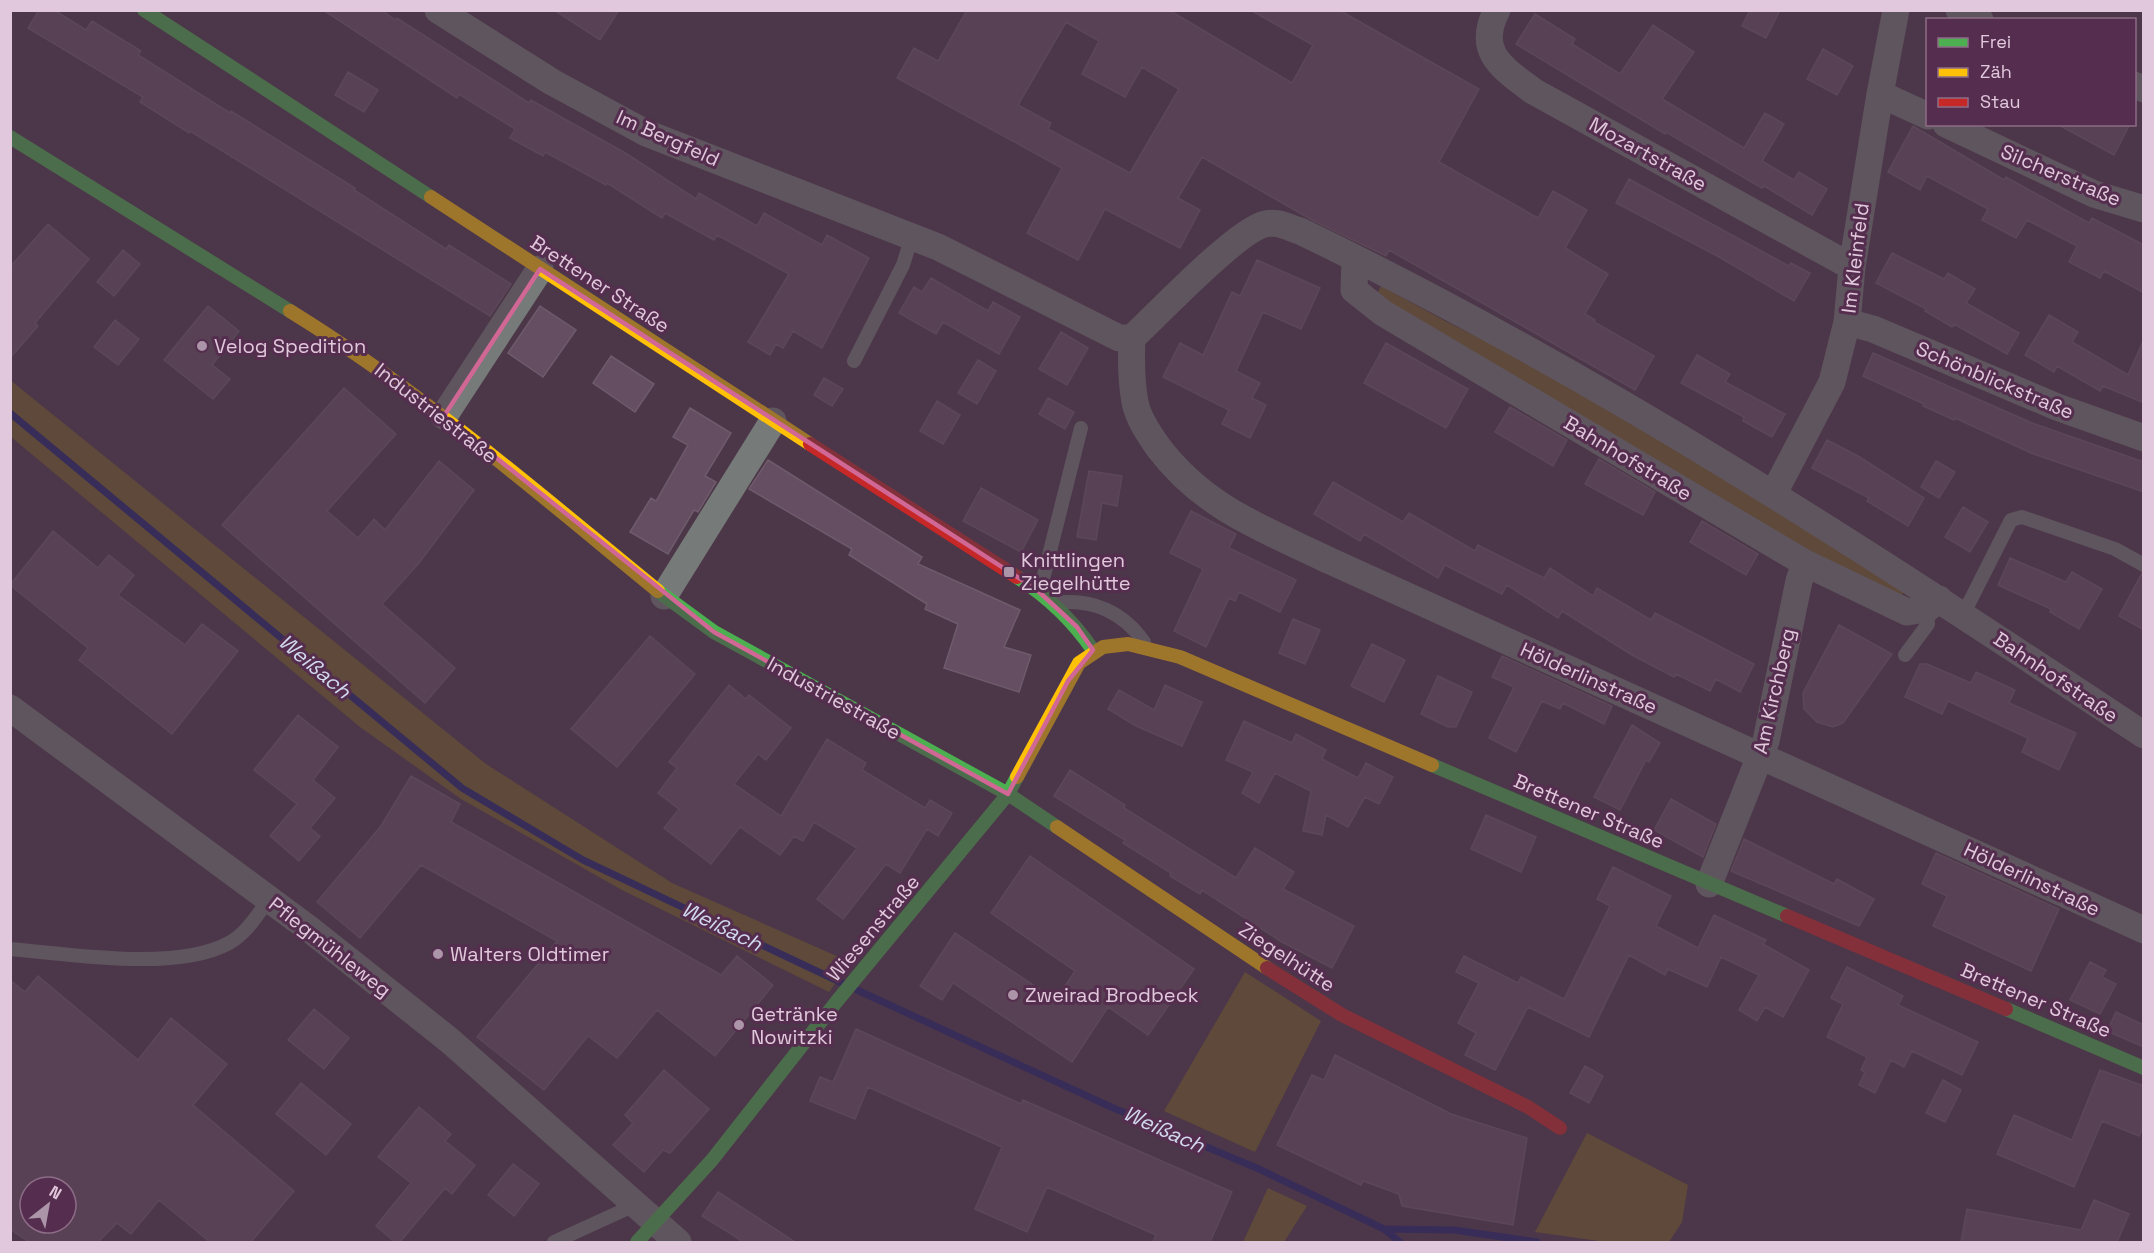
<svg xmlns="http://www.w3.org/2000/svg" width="2154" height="1253" font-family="'Space Grotesk',sans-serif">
  <rect width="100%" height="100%" fill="#4c3749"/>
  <!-- green -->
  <path fill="#74602a" d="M1381,286L1447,322L1576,386L1905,590L1899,600L1815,559L1376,296Z
    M10,380L486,764L672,883L850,962L829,992L622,890L461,799L360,727L11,437Z
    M1245,972L1321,1021L1255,1152L1164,1111Z
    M1587,1133L1688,1185L1682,1222L1669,1242H1606L1535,1232Z
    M1268,1188L1307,1206L1284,1242H1243Z"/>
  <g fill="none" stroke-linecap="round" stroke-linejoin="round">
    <!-- stream -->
    <path stroke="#1e226a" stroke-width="7" d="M10,413L462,788L583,860L842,983
      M857,990L1111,1107L1259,1169L1384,1229L1454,1230L1537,1242
      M1384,1229L1400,1242"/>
  </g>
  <!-- building -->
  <path fill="#664e62" stroke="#6d5b6b" stroke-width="1.5" fill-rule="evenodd" d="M39,10H54L86,30L92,21L141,51L138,55L230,113L231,111L355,188L354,190L446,249L449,245L511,284L490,316L190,131L189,133L140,102L143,97L28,28Z
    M323,10H381L396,20L397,18L529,103L531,100L627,154L696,199L699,193L757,226L764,213L822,245L827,235L869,258L822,348L793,331L783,348L776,344L770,355L748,342L789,274L717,235L714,240L665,213L662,218L607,183L606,185L545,152L543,156L510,138L515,129L459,94L457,98Z
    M554,10H619L600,40Z
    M967,10H1169L1292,83L1313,45L1250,10H1339L1479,89L1439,162L1538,218L1553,191L1587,210L1565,248L1608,274L1585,314L1595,320L1594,322L1654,356L1635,390L1389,250L1386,256L1312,220L1202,157L1178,198L1200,210L1180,248L1105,209L1078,260L1027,233L1062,168L897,78L914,48L938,61ZM1066,22L1099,41L1082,74L1125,97L1142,67L1179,89L1130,173L1048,129L1051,123L1018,105Z
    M1750,10H1780L1766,38L1742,26Z
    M1535,14L1575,39L1572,44L1620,74L1653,25L1694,52L1662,99L1744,148L1765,113L1784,124L1762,161L1794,180L1799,172L1827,189L1812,215L1764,186L1762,188L1666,132L1665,134L1516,44Z
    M1823,49L1853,66L1837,95L1807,79Z
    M348,72L378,90L364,112L335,95Z
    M2057,124H2130L2114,155Z
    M1913,126L2004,180L2006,177L2089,223L2092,218L2144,245V293L2104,271L2100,278L2069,262L2077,246L2027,220L2016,238L1982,220L1988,209L1927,176L1920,190L1888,172Z
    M1629,179L1789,266L1791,263L1810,273L1794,301L1721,258L1616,203Z
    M48,224L89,259L35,323L38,326L10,358V267Z
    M123,250L140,264L114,296L97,282Z
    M1892,253L1944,279L1948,273L1975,289L1966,303L2019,333L2007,354L1954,324L1952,327L1925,311L1926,309L1876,283Z
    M1257,260L1320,288L1301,329L1263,312L1236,371L1260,383L1252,398L1266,405L1250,438L1222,424L1229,410L1163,377L1180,343L1203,355L1232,292L1240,296Z
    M931,278L988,311L993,302L1020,317L999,354L943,322L936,334L899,313L914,287L922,292Z
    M208,306L239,331L212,365L230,379L213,399L164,360Z
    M540,306L576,330L543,377L508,353Z
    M2049,315L2078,332L2072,342L2128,375L2144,339V403L2103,386L2100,391L2057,366L2054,372L2025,355Z
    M115,320L139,339L118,365L94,347Z
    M1061,332L1088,348L1067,385L1039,369Z
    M1386,343L1468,389L1446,428L1364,383Z
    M1873,353L2032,423L2144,462V492L2031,453L1955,418L1954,420L1923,406L1924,404L1863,376Z
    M1697,355L1730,374L1725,382L1785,414L1772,437L1743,421L1744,417L1681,383Z
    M611,356L654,384L635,412L593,383Z
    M978,360L996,371L977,404L958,393Z
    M824,378L843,389L832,406L814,395Z
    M344,388L396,434L327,511L358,538L374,519L385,530L439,461L474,490L419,563L382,604L455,668L425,703L222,525Z
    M1048,398L1074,412L1065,429L1039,414Z
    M937,401L960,415L943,444L920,431Z
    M1510,407L1567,440L1553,466L1495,432Z
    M690,408L731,433L705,476L716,482L698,512L694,510L668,554L630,532L651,498L656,501L688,445L673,437Z
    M1827,440L1858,456L1924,498L1908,526L1867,501L1869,498L1812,468Z
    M1599,459L1655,492L1643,515L1585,484Z
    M768,460L922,557L918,564L1020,610L1004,647L1031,655L1019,692L944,668L958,624L925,609L927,604L849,555L852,549L749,489Z
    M1936,461L1955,472L1939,498L1921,487Z
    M1089,471L1122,476L1117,506L1102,503L1096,540L1077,537Z
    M1333,482L1403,522L1409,513L1475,551L1478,545L1544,578L1550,568L1593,596L1597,588L1651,620L1655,613L1754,664L1740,692L1716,679L1710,691L1676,674L1674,677L1632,655L1562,611L1558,618L1507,585L1502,594L1445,565L1438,578L1364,534L1360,541L1314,514Z
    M981,488L1038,520L1021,552L963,521Z
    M1963,507L1988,522L1970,552L1945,537Z
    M1191,511L1236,534L1229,548L1296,580L1280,612L1239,592L1235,601L1229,598L1206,647L1174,631L1203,569L1170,553Z
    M1702,521L1758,554L1746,575L1690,542Z
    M53,531L98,568L109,555L134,575L118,595L185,645L202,624L238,651L172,734L79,660L88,648L10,585Z
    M2010,558L2066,582L2072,572L2102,589L2079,629L2050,612L2051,609L1998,585Z
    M2142,573L2144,574V630L2119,616Z
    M1293,619L1320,630L1305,664L1279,653Z
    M1839,625L1892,654L1843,723L1833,727L1817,722L1804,709L1803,693Z
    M650,636L695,674L617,767L571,729Z
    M1372,644L1405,660L1384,702L1351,686Z
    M1502,656L1612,706L1604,724L1563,703L1560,709L1542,701L1516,752L1489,738L1514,687L1492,677Z
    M1920,664H1927L1971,683L1976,672L2015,690L2009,703L2076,733L2059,770L2022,752L2028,738L1948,701L1942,714L1905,697Z
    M1438,676L1472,692L1456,727H1448L1421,714Z
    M729,685L746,699L749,695L791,728L766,760L758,754L734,784L781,816L827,739L866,763L862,770L925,808L930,800L952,813L938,836L927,829L900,873L886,864L843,919L817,899L857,848L814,822L803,841L794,836L780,855L740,827L711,864L664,828L679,809L658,793L677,768L669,762Z
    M1165,685L1202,702L1182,746L1136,726L1108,709L1119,690L1154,710Z
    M298,715L338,747L313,780L335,798L310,828L320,836L299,861L270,836L297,804L254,770Z
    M1244,721L1292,743L1296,734L1326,750L1322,759L1358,778L1366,763L1393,777L1379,804L1365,797L1348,827L1326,815L1322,835L1303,831L1311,791L1275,773L1259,803L1242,793L1253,772L1226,760Z
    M1632,725L1660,743L1649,762L1646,760L1620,810L1594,797Z
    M1070,770L1125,805L1124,808L1236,878L1255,848L1294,872L1283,889L1354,926L1332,968L1282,942L1202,890L1200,894L1170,876L1171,873L1123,843L1125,840L1054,796Z
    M411,776L460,804L451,822L721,975L737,956L773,985L715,1056L657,1010L617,1058L588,1036L544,1090L477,1037L557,941L421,865L360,938L317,902L381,826Z
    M1671,799L1716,824L1703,857L1654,830Z
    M1486,815L1536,837L1521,872L1471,849Z
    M1744,839L1834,884L1837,879L1874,899L1859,926L1731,871Z
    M1936,853L2059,909L2031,971L1933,926L1947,896L1922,884Z
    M1030,856L1194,969L1148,1035L1108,1007L1072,1062L953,983L942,1000L920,986L955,933L1056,1000L1075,971L991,913Z
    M1613,867L1671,896L1656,926L1698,948L1714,915L1766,940L1763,944L1809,970L1783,1017L1765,1007L1757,1021L1739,1010L1759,975L1721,957L1707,987L1668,969L1665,975L1629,955L1589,1037L1528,1007L1495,1070L1465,1055L1476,1033L1458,1023L1479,983L1456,972L1464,956L1518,983L1521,977L1564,999L1610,906L1597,899Z
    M2090,962L2106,970L2102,977L2116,984L2100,1014L2070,1000Z
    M1847,967L1903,996L1898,1005L1978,1042L1962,1075L1912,1051L1904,1067L1891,1060L1875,1093L1859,1085L1865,1072L1861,1070L1867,1057L1827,1037L1843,1004L1831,998Z
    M38,976L138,1060L171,1018L227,1064L193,1105L294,1191L251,1242H210L159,1200L131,1234L117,1223L98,1242H29L10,1229V980L25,992ZM30,1187H66V1223H30Z
    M314,1009L349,1038L324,1069L288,1040Z
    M2116,1012L2144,1025V1047L2107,1031Z
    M856,1029L1021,1104L1023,1100L1232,1192L1210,1242H1153L1156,1235L1047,1187L1027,1232L975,1209L1002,1147L868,1087L855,1119L810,1101L820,1077L833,1082Z
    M1335,1055L1451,1114L1527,1138L1513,1225L1402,1206L1399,1194L1363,1181L1361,1185L1277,1145L1312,1075L1324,1080Z
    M1585,1066L1603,1076L1589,1103L1570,1093Z
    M664,1070L709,1109L670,1153L663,1150L644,1172L613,1145L633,1123L625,1115Z
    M2100,1070L2144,1086V1124L2139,1136L2102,1121L2074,1187L1997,1154L2014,1115L2072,1140Z
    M1943,1080L1961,1090L1945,1122L1926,1113Z
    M301,1083L351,1124L326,1155L276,1114Z
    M419,1107L451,1134L445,1141L475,1165L452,1194L445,1188L400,1242H395L376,1226L411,1183L378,1157Z
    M513,1164L539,1184L514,1216L488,1195Z
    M718,1192L769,1225L795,1242H743L728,1232L702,1216Z
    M2094,1200L2129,1214L2117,1242H1961L1967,1209L2081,1230Z"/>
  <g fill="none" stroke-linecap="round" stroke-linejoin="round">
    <!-- lane -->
    <path stroke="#767a78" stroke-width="14" d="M854,361L903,265L912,236
      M1036,589L1044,575L1081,428
      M1055,603C1092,598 1123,612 1144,642
      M1961,613L1969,603L2011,520L2022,517L2115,549L2144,565
      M1905,655L1928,624L1927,609
      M10,949C70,954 176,972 229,943C246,934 258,914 269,899
      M554,1242L635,1205"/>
    <!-- street -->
    <path stroke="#767a78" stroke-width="27" d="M438,10L552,82L646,133L938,247L1119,338H1132
      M1497,10C1475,52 1503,68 1533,91L1852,267
      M1959,10L1980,20
      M2134,85L2144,89
      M1880,94L1928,116
      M1946,124L2094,194L2144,209
      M1355,258L1354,290L1383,313L1805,563L1907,612L1927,609L1939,599
      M1847,322L1873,329L2057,407L2144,438
      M1132,338C1131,360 1131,381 1135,402C1138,418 1149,434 1158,447C1204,508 1262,528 1328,560L2144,930
      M1132,338C1158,314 1236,231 1265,224C1278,221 1287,227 1300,231C1599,375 1868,552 2144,735
      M444,416L540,269
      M1774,493L1832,382L1847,322L1852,267L1880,94L1896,10
      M664,596L773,421
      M10,708L308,928L449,1040L678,1242
      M1709,884L1766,741L1799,581L1805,563"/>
    <!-- fast -->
    <path stroke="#4caf50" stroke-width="14" d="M144,10L431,197
      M10,137L290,311
      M1017,577C1047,596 1073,621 1093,650
      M658,591L714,632L1008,794L1057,827
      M1432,765L1787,916
      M2006,1009L2144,1068
      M637,1242L712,1160L837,1001L1008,794L1017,777"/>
    <!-- slow -->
    <path stroke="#ffc107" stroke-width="14" d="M431,197L810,444
      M290,311C423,393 538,493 658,591
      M1017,777L1079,663L1103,647L1128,644L1180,657L1432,765
      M1057,827L1267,968"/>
    <!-- jam -->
    <path stroke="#c62828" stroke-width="14" d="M810,444L1017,577
      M1787,916L2006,1009
      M1267,968L1342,1015L1528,1107L1560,1128"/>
  </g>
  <!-- marked area -->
  <path d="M0 0H2154V1253H0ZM540,269L1036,589L1077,627L1093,650L1068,681L1008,794L714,632L444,416Z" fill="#4c3749" fill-opacity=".55" fill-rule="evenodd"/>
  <path fill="none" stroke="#d06795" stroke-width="4.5" stroke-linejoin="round" d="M540,269L1036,589L1077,627L1093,650L1068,681L1008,794L714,632L444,416Z"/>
  <!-- markers -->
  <g fill="#ad95a9" stroke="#552e4f" stroke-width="2">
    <circle cx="202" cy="346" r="6"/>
    <rect x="1003" y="566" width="12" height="12" rx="3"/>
    <circle cx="438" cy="954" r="6"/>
    <circle cx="1013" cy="995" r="6"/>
    <circle cx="739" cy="1025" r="6"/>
  </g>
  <g text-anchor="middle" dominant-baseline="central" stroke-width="6" stroke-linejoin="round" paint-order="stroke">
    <!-- street labels -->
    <g font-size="20" fill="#e1c8dc" stroke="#552e4f">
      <text transform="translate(668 138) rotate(24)">Im Bergfeld</text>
      <text transform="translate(1648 154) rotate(29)">Mozartstraße</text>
      <text transform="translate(2061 175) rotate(23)">Silcherstraße</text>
      <text transform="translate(1855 258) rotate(-83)">Im Kleinfeld</text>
      <text transform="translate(600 284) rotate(33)">Brettener Straße</text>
      <text transform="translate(1995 380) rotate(23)">Schönblickstraße</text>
      <text transform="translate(436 413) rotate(38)">Industriestraße</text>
      <text transform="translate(1628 458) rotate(31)">Bahnhofstraße</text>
      <text transform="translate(2056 677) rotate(34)">Bahnhofstraße</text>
      <text transform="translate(1589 678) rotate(24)">Hölderlinstraße</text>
      <text transform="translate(1774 691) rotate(-77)">Am Kirchberg</text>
      <text transform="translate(834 698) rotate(29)">Industriestraße</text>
      <text transform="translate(1589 811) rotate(23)">Brettener Straße</text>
      <text transform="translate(2032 879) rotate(25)">Hölderlinstraße</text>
      <text transform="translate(873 928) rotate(-50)">Wiesenstraße</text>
      <text transform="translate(330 947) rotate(38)">Pflegmühleweg</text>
      <text transform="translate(1287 957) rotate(33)">Ziegelhütte</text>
      <text transform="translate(2036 1000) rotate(23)">Brettener Straße</text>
    </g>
    <!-- poi labels -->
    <g font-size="20" fill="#e1c8dc" stroke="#552e4f" text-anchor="start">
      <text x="214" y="346">Velog Spedition</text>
      <text x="1021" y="560">Knittlingen<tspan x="1021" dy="23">Ziegelhütte</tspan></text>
      <text x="450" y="954">Walters Oldtimer</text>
      <text x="1025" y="995">Zweirad Brodbeck</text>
      <text x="751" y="1014">Getränke<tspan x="751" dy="23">Nowitzki</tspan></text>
    </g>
    <!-- water labels -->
    <g font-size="21" font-style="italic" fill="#d1d8ef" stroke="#552e4f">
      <text transform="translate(315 666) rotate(40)">Weißach</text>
      <text transform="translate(722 926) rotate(26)">Weißach</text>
      <text transform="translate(1164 1129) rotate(24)">Weißach</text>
    </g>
  </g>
  <!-- border -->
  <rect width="2154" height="1253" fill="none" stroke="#e1c8dc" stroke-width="24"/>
  <!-- legend -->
  <rect x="1926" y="18" width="210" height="108" fill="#552e4f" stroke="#8d6c87" stroke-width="1.5"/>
  <rect x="1938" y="38" width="30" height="9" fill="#4caf50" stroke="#8d6c87" stroke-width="1.5"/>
  <text x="1980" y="48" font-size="18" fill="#e1c8dc">Frei</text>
  <rect x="1938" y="68" width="30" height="9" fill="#ffc107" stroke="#8d6c87" stroke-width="1.5"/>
  <text x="1980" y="78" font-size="18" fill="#e1c8dc">Zäh</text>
  <rect x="1938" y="98" width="30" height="9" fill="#c62828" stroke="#8d6c87" stroke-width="1.5"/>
  <text x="1980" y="108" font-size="18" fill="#e1c8dc">Stau</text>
  <!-- north arrow -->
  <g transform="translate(48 1205) rotate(31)"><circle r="28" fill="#552e4f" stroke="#8d6c87" stroke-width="1.5"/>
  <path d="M0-4.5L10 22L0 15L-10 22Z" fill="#ad95a9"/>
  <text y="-9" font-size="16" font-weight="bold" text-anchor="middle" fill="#e1c8dc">N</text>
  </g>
</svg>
